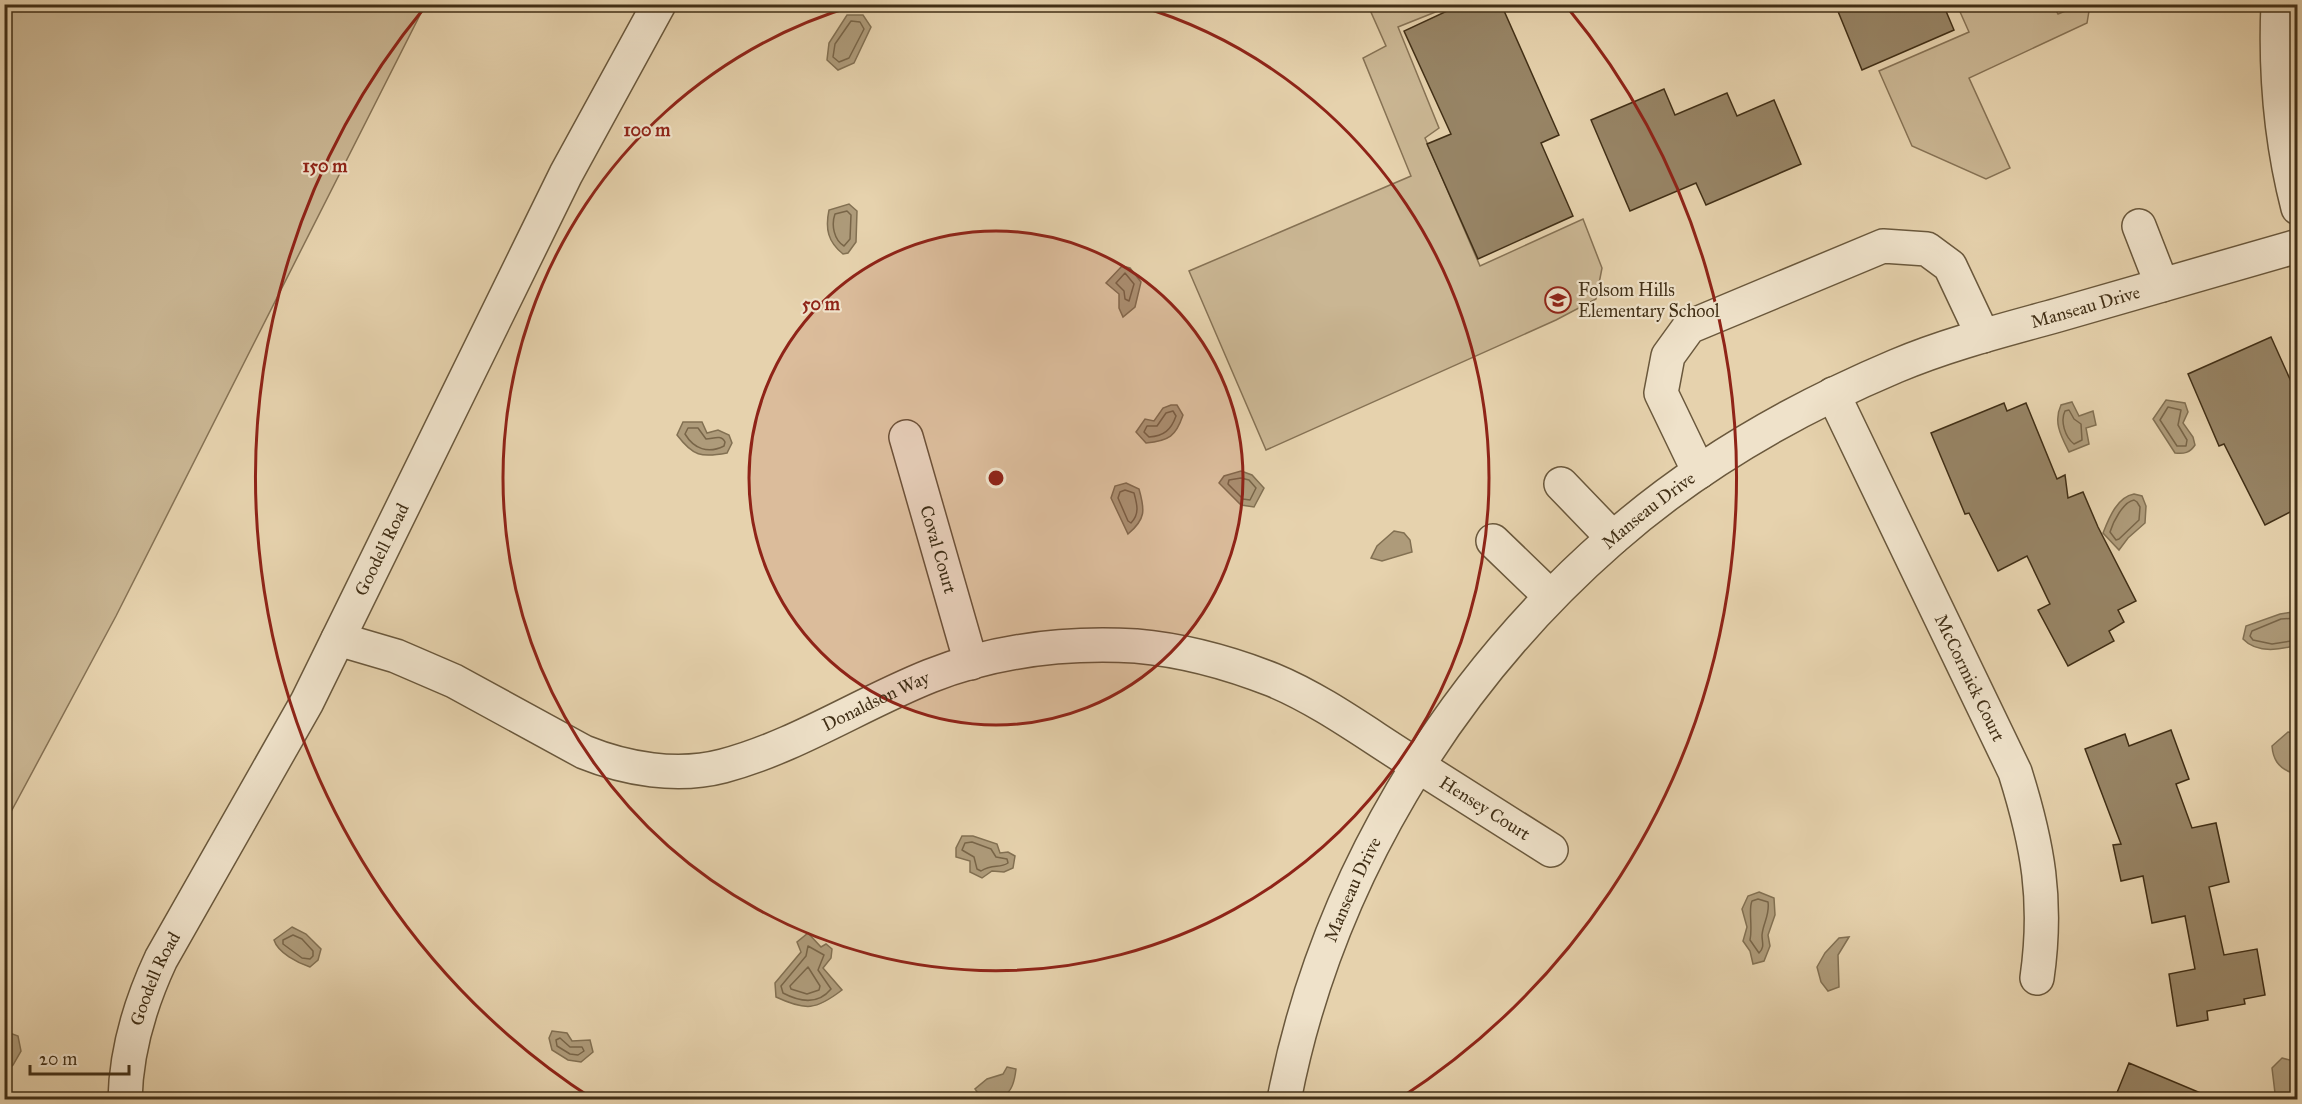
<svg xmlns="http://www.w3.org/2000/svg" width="2302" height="1104" font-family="'IM FELL Great Primer',serif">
  <rect width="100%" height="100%" fill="#e6d2ad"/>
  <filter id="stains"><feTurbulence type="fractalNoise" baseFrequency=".00333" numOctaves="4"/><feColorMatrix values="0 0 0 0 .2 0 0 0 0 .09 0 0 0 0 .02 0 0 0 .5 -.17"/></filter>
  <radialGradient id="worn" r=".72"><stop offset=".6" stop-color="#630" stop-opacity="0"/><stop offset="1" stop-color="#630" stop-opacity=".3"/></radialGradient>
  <!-- green -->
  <path fill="#cab693" stroke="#867254" stroke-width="1.5" d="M1373,4L1453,5L1398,27L1439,128L1425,138L1480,266L1583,219L1602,268L1596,299L1556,320L1266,450L1189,271L1411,176L1363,58L1386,46L1370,10Z
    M6,5H425L116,616L5,823Z
    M1957,5H2053L2058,14L2080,5H2090L2087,23L1969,78L2010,168L1986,179L1912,146L1879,71L1969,32Z"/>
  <!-- water -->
  <path fill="#ae9b7a" stroke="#827052" stroke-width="1.5" d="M847,15H863L871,27L854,63L838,70L827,60L829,43Z
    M849,204L857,211L856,242L848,253L843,254C828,242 825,229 829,210Z
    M1122,266L1130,268L1141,282L1135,307L1123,317L1119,308V294L1106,283Z
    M2166,400L2185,403L2188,412L2183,423L2193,437L2195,445C2190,453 2184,454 2175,453L2153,419Z
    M2072,402L2079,416L2093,411L2096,425L2086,428L2089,444L2069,452C2061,436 2053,422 2061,405Z
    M1171,405H1177L1183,415C1176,436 1169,441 1146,443L1136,432L1145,419L1154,421L1163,408Z
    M683,422H702L707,433L718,430L729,435L732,443L727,453C701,458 693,456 677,435Z
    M1241,471L1252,475L1264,488L1254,507L1241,505L1219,483L1224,476Z
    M1126,483L1139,489C1145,510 1146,519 1128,534L1111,498L1115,486Z
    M2134,494L2142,496L2146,506L2145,523L2128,538L2119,550L2103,533C2109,518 2117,497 2134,494Z
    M1394,531L1404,533L1410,540L1412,552L1382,561L1371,558L1377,546Z
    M2293,612L2297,613V645C2280,650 2257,654 2243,639L2246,626L2280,614Z
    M2288,732L2297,734V766L2290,772C2278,767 2273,759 2272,746Z
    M962,836H973L997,844L1000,853L1008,852L1015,856L1013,868L1004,872L992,871L982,878L970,872V861L956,857V848Z
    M1759,892L1774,898L1775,915L1768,935L1770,946L1764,961L1753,964L1750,951L1743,941L1747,927L1742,909L1748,896Z
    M292,927L306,934L321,949L318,960L310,967C298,963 278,953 274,940Z
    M808,933L821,947L826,944L832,949L831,958L823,968L842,990C816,1010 806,1011 776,997L775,983L801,952L797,942Z
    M1849,937L1838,955L1839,987L1828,991L1821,982L1817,967L1825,953L1839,938Z
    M552,1031L567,1033L572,1041L590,1040L593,1052L581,1062L568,1060L552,1050L549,1038Z
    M7,1032L18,1036L21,1051L13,1065L5,1072V1033Z
    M2282,1058L2293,1061L2297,1069V1099H2287L2275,1093L2272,1068Z
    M1007,1067L1016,1069C1013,1096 1006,1098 980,1096L975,1089L987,1079L1003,1074Z"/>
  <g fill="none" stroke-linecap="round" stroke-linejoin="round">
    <!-- shore -->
    <path stroke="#786548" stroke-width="1.5" d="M851,21L860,22L864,29L849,58L839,62L833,57L835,44Z
      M847,211L851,215L850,239L844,246C834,240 831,225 835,214Z
      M1125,273L1134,284L1129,301L1125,299L1124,291L1116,283Z
      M2168,407L2181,410L2178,425L2187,440L2186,446H2177L2160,420Z
      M2069,410L2074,419L2081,424L2082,440L2074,444C2065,437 2060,421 2065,411Z
      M1173,411L1176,416C1171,430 1164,436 1149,437L1144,432L1147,426H1157L1166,413Z
      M688,428H698L706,439C713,439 721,434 725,442L724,446C708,454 694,449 685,434Z
      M1241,478L1249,480L1256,488L1250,500L1243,499L1228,484L1229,480Z
      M1125,490L1134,493C1137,504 1140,514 1131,523L1128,521L1118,498L1120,492Z
      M2134,500L2137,502L2140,507L2139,520L2119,539L2116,540L2110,532C2113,522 2123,502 2134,500Z
      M2298,618L2281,619L2252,631L2250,636L2253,640L2272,644L2298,640
      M972,842L991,849L996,857L1007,859L1008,863C999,869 993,863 981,871L977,869L974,857L962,850L965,843Z
      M1758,899L1768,902C1770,915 1763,923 1762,935C1762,943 1765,947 1759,953L1750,940C1753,926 1748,910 1752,901Z
      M293,935L302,939L313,951V956L310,959L302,958L283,944V940Z
      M808,946L824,955L818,970L831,989C818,1005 800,1002 783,993L781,986L806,956Z
      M808,967L820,986L819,990L807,994L791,989L790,986Z
      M560,1038L570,1047H582L584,1051L578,1055L570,1054L557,1046L556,1040Z"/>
  </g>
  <!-- building -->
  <path fill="#978465" stroke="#412f16" stroke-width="1.5" d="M1462,4H1501L1559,135L1541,143L1573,216L1478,259L1427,144L1451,134L1404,31Z
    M1835,4H1943L1954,30L1862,70Z
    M1664,89L1675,115L1727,93L1737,116L1774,100L1801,164L1706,205L1696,183L1630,211L1591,120Z
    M2271,337L2298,397V508L2265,525L2224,444L2219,446L2188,374Z
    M2004,403L2007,411L2026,403L2057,479L2065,475L2068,498L2083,492L2098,527L2136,601L2118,610L2124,622L2109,631L2114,641L2068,666L2038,610L2050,604L2027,556L1998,571L1969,513L1965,514L1931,433Z
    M2171,730L2189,779L2176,784L2192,828L2216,823L2229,882L2209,887L2224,955L2257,949L2265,995L2244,999L2245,1004L2207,1011L2208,1020L2177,1026L2169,974L2195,969L2185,916L2152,923L2143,876L2121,881L2113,845L2121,844L2085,749L2125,734L2129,746Z
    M2129,1063L2215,1099V1100H2114Z"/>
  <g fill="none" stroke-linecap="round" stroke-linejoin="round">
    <!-- minor casing -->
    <g stroke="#6a583c" stroke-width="36">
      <g id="minor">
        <path d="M2278,4C2275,73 2281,142 2298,208"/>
        <path d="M2139,226L2162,285"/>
        <path id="s1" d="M1833,394L2015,772C2038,845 2048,901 2037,978"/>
        <path id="s2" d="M906,437L971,663"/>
        <path d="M1699,472L1661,393L1668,356L1689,327L1883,246L1927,249L1950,266L1983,336"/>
        <path d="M1561,484L1613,538"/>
        <path d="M1493,541L1550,596"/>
        <path id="s3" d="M338,639L396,656L454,681L584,752C626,769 677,778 723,766C795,747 860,704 930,676C996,650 1065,642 1136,646C1182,650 1230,663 1273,680C1319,699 1363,731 1404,757C1453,788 1502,819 1551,850"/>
        <path id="s4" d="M125,1100C126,1050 140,1004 161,959L307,702L566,174L659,4"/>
        <path id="s5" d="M1284,1100C1326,883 1446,684 1612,539C1695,466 1794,409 1896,366C1948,344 2004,330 2058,315C2138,292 2218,269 2298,246"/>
      </g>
    </g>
    <!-- minor -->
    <use href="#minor" stroke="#efe2ca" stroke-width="33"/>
  </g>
  <!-- distance rings -->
  <circle cx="996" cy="478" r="247" fill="#8f2418" fill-opacity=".12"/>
  <g fill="none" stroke="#8f2418" stroke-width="3">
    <circle cx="996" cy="478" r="247"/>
    <path d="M1136 5A493 493 0 1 1 856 5"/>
    <path d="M593 1099A740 740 0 0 1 425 7M1567 7A740 740 0 0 1 1399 1099"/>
  </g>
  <!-- icons -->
  <defs>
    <g id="school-ring" transform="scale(1.35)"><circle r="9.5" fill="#efe2ca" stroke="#8f2418" stroke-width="1.5"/><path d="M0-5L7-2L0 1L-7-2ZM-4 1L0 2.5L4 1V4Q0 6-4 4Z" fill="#8f2418"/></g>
  </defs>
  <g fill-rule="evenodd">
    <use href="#school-ring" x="1558" y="300"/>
  </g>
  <g text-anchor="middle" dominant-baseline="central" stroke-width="4.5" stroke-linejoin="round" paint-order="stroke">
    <!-- poi labels -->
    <g font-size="18" fill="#412f16" stroke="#efe2ca" text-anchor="start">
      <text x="1578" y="290">Folsom Hills<tspan x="1578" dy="21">Elementary School</tspan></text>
    </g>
    <!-- street labels -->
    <g font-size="18" fill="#412f16" stroke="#efe2ca">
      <text stroke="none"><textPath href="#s5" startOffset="1194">Manseau Drive</textPath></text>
      <text stroke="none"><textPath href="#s5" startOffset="708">Manseau Drive</textPath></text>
      <text stroke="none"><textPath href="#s4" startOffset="612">Goodell Road</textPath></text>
      <text stroke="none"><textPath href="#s2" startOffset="117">Coval Court</textPath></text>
      <text stroke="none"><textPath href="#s1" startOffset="315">McCormick Court</textPath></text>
      <text stroke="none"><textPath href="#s3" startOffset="580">Donaldson Way</textPath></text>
      <text stroke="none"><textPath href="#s3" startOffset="1239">Hensey Court</textPath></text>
      <text stroke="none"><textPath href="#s5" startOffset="222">Manseau Drive</textPath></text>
      <text stroke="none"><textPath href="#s4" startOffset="126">Goodell Road</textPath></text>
    </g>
  </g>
  <circle cx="996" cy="478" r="9" fill="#8f2418" stroke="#efe2ca" stroke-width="3"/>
  <g font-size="18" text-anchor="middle" font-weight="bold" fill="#8f2418" stroke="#efe2ca" stroke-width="4.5" stroke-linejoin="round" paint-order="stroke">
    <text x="647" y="136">100 m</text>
    <text x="325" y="172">150 m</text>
    <text x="821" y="310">50 m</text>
  </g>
  <!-- margin -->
  <rect width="2302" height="1104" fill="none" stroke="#e6d2ad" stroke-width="24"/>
  <rect x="6" y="6" width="2290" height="1092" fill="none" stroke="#412f16" stroke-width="3"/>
  <rect x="12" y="12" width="2278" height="1080" fill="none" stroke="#412f16" stroke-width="1.5"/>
  <!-- scale -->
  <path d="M30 1065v9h99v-9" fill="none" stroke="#412f16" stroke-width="3"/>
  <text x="39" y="1065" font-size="18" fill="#412f16" stroke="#efe2ca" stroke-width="4.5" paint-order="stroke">20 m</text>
  <rect width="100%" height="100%" filter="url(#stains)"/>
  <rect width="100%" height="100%" fill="url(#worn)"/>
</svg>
